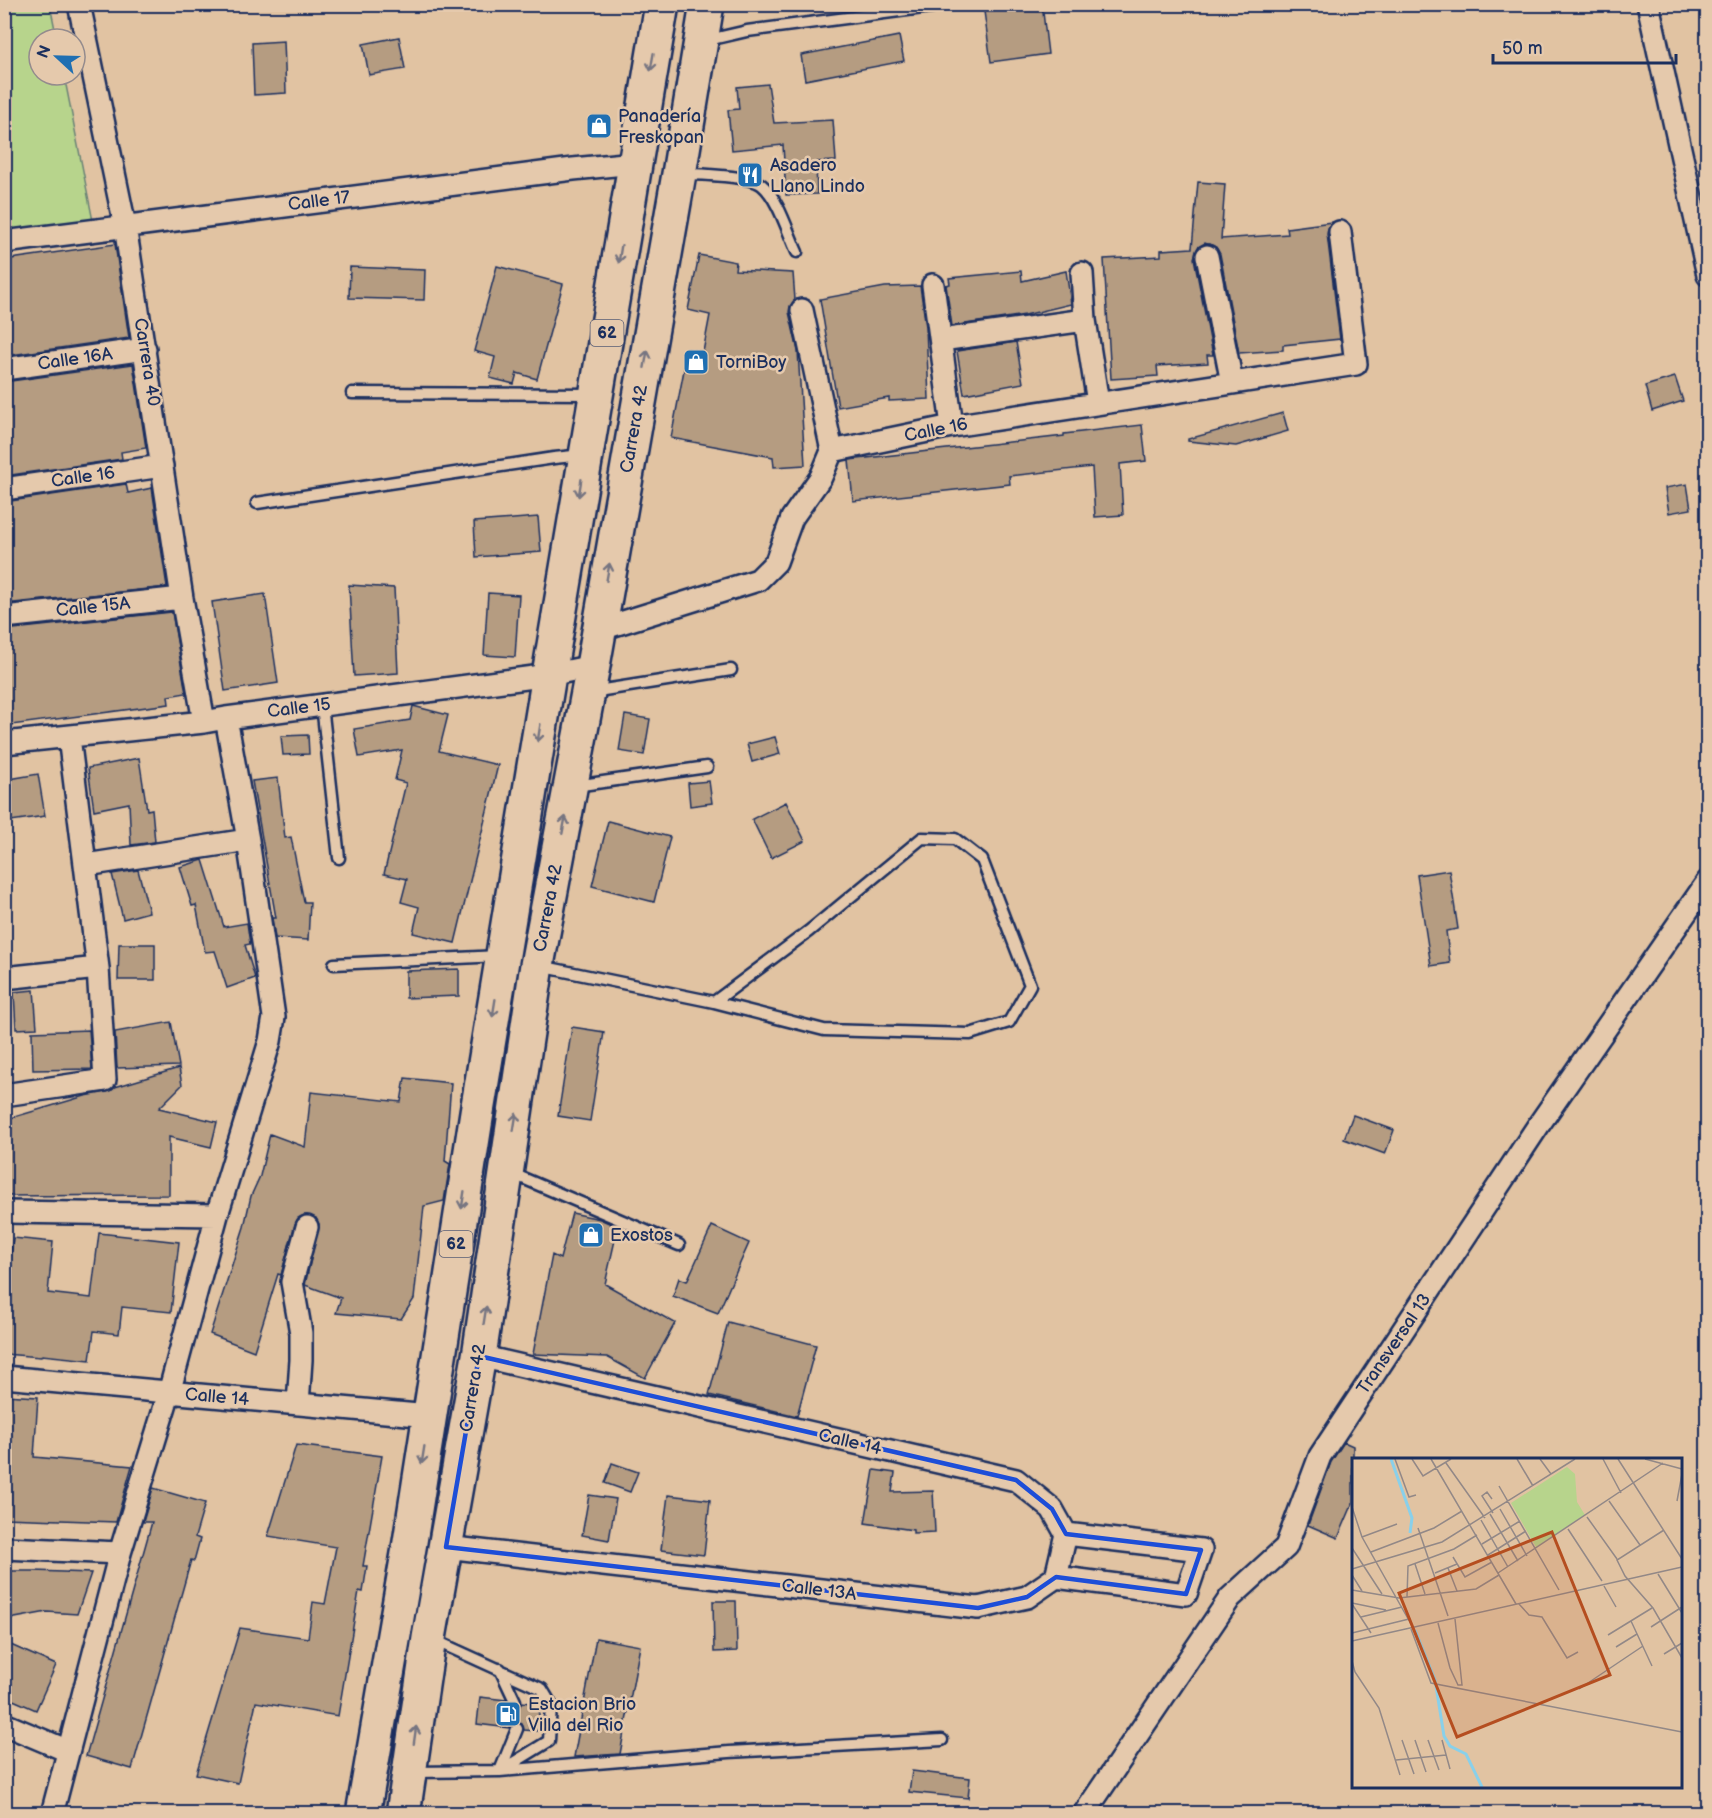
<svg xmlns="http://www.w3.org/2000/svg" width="1712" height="1818" font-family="'Balsamiq Sans',sans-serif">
  <rect width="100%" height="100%" fill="#e1c3a2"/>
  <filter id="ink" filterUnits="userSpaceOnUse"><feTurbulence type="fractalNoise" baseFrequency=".0167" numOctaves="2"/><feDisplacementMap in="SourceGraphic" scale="12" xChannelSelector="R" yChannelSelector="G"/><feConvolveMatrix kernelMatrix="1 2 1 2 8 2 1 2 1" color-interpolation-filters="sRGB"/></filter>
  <g filter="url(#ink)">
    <!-- green -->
    <path fill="#b7d48c" stroke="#698275" stroke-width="1.5" d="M4,5H50L57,39H39V75H64L93,221L5,233Z"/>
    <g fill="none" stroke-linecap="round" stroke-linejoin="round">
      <!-- stream -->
      <path stroke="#5d90b2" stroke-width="8" d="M441,1811L1045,1814"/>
    </g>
    <!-- building -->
    <path fill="#b59c81" stroke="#1b2f5e" stroke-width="1.5" d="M983,4H1042L1048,54L991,62Z
      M899,36L904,61L805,80L801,55Z
      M399,37L405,69L369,75L363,44Z
      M284,41L286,93L254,95L252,43Z
      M768,84L774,123L833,120L836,161L816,162L817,194L786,195L783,145L732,150L728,110L739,109L737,87Z
      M1198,182L1225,184L1221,239L1288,234L1287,228L1332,222L1328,228L1327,234L1340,339L1283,345V350L1239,353L1220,254L1216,247L1205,243L1198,247L1194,258L1213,355H1207L1208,363L1157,366L1158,376L1111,379L1104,259L1161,256V250L1192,248Z
      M115,244L129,338L4,356V260Z
      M699,255L736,262L735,270L793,273L795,300L790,306L789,312L798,351L805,465L774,467L773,457L671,438L688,349L703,352L710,315L688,310Z
      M497,266L563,284L537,379L517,373L514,384L490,378L495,357L474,351Z
      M350,267L425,270L424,300L349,298Z
      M1021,271L1022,281L1066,271L1071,304L1025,315L952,326L946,285L950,284L949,278Z
      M920,286L926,327L929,399L889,401V398L838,407L820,299L885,287Z
      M1016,342L1023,383L964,394L957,351Z
      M133,364L146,448L121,452L122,459L4,476V382Z
      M1675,377L1683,401L1652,411L1645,386Z
      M1283,413L1288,431L1236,446L1188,441V439Z
      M1142,425L1146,461L1120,464L1123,515L1095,517L1092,467L1009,476L1010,484L853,501L849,460L1064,436V434Z
      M126,484L128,493L152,488L167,587L4,604V502Z
      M1687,484L1691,509L1669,513L1665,488Z
      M538,517L541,552L476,557L474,522Z
      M349,585L394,588L398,673L354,676Z
      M488,593L519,595L515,657L484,655Z
      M265,594L278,683L225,691L212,602Z
      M172,612L186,693L168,696L169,704L4,726V630Z
      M413,706L448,715L439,751L498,765L455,943L413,933L419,907L401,902L407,879L384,874L406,783L395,780L402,750L359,757L354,729L410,720Z
      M625,715L650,719L644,755L619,751Z
      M308,735L309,754L283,755L281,736Z
      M775,737L780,754L752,762L747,744Z
      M139,758L147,810L152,809L155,842L131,845L129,803L94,810L88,768Z
      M38,774L45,816L4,822V780Z
      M278,778L285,838L291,837L304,902H310L308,940L275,938L272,918H276L252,781Z
      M709,781L712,803L690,806L688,783Z
      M786,802L805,841L771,858L752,819Z
      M608,821L670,837L654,902L592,886Z
      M203,860L224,927L247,923L250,944L245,945L255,978L227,988L215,951L205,952L196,905L192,906L180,867Z
      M138,870L149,912L123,919L112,874Z
      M1449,870L1458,929L1446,931L1450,963L1431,966L1417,875Z
      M119,944H155V980H118Z
      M459,969V996L406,998V971Z
      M34,990L37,1028L16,1029L14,992Z
      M171,1022L179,1066L117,1068L115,1032Z
      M572,1027L604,1032L590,1121L558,1116Z
      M89,1030L92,1069L33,1070L32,1032Z
      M179,1068L182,1085L159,1108L217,1122L211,1147L169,1137V1195L4,1196V1120L85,1096L107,1092L115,1087Z
      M405,1078L451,1083L445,1161L450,1164L444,1201L424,1206L414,1299L401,1319L336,1313L341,1298L305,1285L319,1224L316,1218L304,1215L298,1218L295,1224L281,1275L278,1274L254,1351L210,1334L244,1227L251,1196L260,1176L270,1134L305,1147L311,1092L401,1102Z
      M1353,1115L1394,1130L1385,1154L1344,1139Z
      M572,1213L600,1219L618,1227L605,1284L675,1323L645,1378L607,1357L533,1354L552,1255L560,1259Z
      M712,1226L749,1243L718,1313L673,1296L679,1278L687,1281Z
      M99,1233L179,1242L171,1312L122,1307L119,1334L94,1331L90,1360L42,1355L41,1357L4,1354V1310L13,1238L53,1242L48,1293L91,1298Z
      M728,1322L816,1345L797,1416L709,1395Z
      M4,1395L38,1397L34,1457L132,1466L116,1522L4,1518Z
      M1344,1442L1353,1446V1503L1338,1538L1308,1525L1331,1462Z
      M296,1445L382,1456L363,1566H367L363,1592L359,1591L338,1716L256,1702L238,1783L196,1774L240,1628L308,1638L313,1602L325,1604L336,1547L268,1536Z
      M612,1463L638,1472L630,1492L605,1483Z
      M874,1470L895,1473L892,1492L933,1491L935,1532L913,1533V1530L865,1523Z
      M153,1488L205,1503L195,1537L200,1539L194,1561L191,1560L132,1769L86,1756L152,1522H143Z
      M589,1495L616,1499L609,1540L582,1535Z
      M668,1495L710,1500L704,1555L661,1550Z
      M4,1571H34L91,1573L77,1614L47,1612L4,1620Z
      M713,1601H736L737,1651L714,1652Z
      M596,1638L640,1646L620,1754L574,1757Z
      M4,1642L56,1665L36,1710L4,1696Z
      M480,1697L506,1700L510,1707L514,1708L519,1707L522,1702L540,1704L537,1731L524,1730L522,1724L517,1722L512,1724L509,1728L477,1724Z
      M912,1771L970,1778L968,1798L909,1792Z"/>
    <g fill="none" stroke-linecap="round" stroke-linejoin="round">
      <!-- service casing -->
      <g stroke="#1b2f5e" stroke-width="15">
        <path id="service" d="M704,41L747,31L938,6
          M683,174C699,174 751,176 762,185C778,198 788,233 797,252
          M352,393L592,394
          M257,503L554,458L583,455
          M591,692L731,670
          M322,705L339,858
          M575,786L707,767
          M334,964L499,956
          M540,966L714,1002L824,1030L970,1034L1009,1022L1030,985L982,860L955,839L922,838L809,931L714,1002
          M511,1173L679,1245
          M500,1669L515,1701
          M517,1729L500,1771L729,1752L942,1740
          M413,1772L500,1771L549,1741L551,1704L542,1689L434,1640"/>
      </g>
      <!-- minor casing -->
      <g stroke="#1b2f5e" stroke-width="26">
        <path id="minor" d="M79,4L125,226L182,598L204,722
          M1648,4L1708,275
          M4,242L573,169L635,163
          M1207,256L1232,383
          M1082,273L1085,320L1098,403
          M933,285L952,426
          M802,310L832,451
          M941,340L1085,320
          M4,369L145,349
          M832,451L952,426L1356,364L1340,232
          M4,489L162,466
          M4,617L182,598
          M598,630L758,580L776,562L792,518L821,477L832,451
          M4,743L204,722L226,718L549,675L593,666
          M86,865L248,840
          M4,978L98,968
          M4,1095L105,1080L98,968L69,737
          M4,1212L217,1215
          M4,1377L429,1416
          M298,1404L301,1360V1333L292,1282L307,1227
          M446,1547L978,1608L1027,1597L1056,1577L1186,1594L1201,1550L1066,1534L1052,1509L1016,1480L479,1356
          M4,1548L120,1553
          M1056,1577L1066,1534
          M4,1724L68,1751
          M52,1814L120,1553L169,1393L217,1215L270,1041L274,1017L248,840L226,718
          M1084,1814L1230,1598L1286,1547L1320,1456L1540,1123L1708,881"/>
      </g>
      <!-- trunk casing -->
      <g stroke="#1b2f5e" stroke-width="38">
        <path id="trunk" d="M363,1814L410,1542L477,1112L549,675L662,4
          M403,1814L429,1638L479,1356L537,965L593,666L679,174L707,4"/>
      </g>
      <!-- service -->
      <use href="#service" stroke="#e5c9ac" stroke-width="10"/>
      <!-- minor -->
      <use href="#minor" stroke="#e5c9ac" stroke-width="21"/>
      <!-- trunk -->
      <use href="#trunk" stroke="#e5c9ac" stroke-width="33"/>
    </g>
    <!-- one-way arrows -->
    <defs><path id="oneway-shaft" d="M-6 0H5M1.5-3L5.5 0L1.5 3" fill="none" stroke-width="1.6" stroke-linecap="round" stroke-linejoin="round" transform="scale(1.5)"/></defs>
    <g stroke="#767481">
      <use href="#oneway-shaft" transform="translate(652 62) rotate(100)"/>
      <use href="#oneway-shaft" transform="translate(620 254) rotate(99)"/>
      <use href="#oneway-shaft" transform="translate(646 359) rotate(-80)"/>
      <use href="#oneway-shaft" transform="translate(580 488) rotate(99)"/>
      <use href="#oneway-shaft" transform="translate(608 572) rotate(-80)"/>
      <use href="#oneway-shaft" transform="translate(539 733) rotate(99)"/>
      <use href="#oneway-shaft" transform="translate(564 825) rotate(-79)"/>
      <use href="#oneway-shaft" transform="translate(494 1008) rotate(99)"/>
      <use href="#oneway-shaft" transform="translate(515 1122) rotate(-81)"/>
      <use href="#oneway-shaft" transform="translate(463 1200) rotate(99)"/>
      <use href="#oneway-shaft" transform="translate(485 1315) rotate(-81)"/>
      <use href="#oneway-shaft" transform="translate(423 1455) rotate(99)"/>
      <use href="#oneway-shaft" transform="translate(415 1735) rotate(-82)"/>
    </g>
  </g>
  <!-- marked area -->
  <path fill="none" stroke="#1d4ed8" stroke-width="4.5" stroke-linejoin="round" d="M479,1356L1016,1480L1052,1509L1066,1534L1201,1550L1186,1594L1056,1577L1027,1597L978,1608L446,1547Z"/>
  <!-- icons -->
  <defs>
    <g id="shop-square" transform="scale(1.35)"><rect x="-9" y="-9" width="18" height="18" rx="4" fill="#1f6fb2" stroke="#e5c9ac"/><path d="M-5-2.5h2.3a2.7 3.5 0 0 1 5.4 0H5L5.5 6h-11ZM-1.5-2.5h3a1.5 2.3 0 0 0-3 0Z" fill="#fff"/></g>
    <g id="restaurant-square" transform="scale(1.35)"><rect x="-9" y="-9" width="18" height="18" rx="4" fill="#1f6fb2" stroke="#e5c9ac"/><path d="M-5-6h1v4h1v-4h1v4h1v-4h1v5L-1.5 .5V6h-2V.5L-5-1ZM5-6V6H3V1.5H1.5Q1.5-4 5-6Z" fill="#fff"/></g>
    <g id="fuel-square" transform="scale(1.35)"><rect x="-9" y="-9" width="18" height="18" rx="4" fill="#1f6fb2" stroke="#e5c9ac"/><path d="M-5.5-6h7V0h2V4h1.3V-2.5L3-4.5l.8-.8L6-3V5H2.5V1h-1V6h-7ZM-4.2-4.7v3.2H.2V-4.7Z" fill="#fff"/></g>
  </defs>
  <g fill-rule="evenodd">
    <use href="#shop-square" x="599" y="126"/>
    <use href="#restaurant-square" x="750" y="175"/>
    <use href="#shop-square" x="696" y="362"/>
    <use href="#shop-square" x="591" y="1235"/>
    <use href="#fuel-square" x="508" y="1714"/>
  </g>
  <g text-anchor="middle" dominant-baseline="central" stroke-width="5" stroke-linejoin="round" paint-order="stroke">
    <!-- shield labels -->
    <g fill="#e5c9ac" stroke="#585d75" stroke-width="1.5">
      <rect x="590.5" y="320" width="33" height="26" rx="4.5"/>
      <rect x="439.5" y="1231" width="33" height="26" rx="4.5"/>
    </g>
    <g font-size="16" font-weight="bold" fill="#1b2f5e">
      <text x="607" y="333">62</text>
      <text x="456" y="1244">62</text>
    </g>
    <!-- poi labels -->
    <g font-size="18" fill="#1b2f5e" stroke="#e5c9ac" text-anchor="start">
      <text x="618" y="116">Panadería<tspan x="618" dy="21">Freskopan</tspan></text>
      <text x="770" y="165">Asadero<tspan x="770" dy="21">Llano Lindo</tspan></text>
      <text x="716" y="362">TorniBoy</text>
      <text x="610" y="1235">Exostos</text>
      <text x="528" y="1704">Estacion Brio<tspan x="528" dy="21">Villa del Rio</tspan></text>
    </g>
    <!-- street labels -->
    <g font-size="18" fill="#1b2f5e" stroke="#e5c9ac">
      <text transform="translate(319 201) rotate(-7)">Calle 17</text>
      <text transform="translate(75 359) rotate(-8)">Calle 16A</text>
      <text transform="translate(147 362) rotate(81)">Carrera 40</text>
      <text transform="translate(634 429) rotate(-80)">Carrera 42</text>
      <text transform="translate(936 430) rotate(-11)">Calle 16</text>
      <text transform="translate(83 477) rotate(-8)">Calle 16</text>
      <text transform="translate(93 607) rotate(-6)">Calle 15A</text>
      <text transform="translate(299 708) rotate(-7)">Calle 15</text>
      <text transform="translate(548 908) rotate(-79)">Carrera 42</text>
      <text transform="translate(1394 1344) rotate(-56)">Transversal 13</text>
      <text transform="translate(473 1388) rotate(-81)">Carrera 42</text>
      <text transform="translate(217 1397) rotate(5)">Calle 14</text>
      <text transform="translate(850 1442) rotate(13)">Calle 14</text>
      <text transform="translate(819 1590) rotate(7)">Calle 13A</text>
    </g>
  </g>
  <!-- overview -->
  <g transform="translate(1352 1458)">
    <rect width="330" height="330" fill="#e1c3a2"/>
    <path d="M215,9L223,16L225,44L233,57L184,89L159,45Z" fill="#b7d48c"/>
    <path fill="none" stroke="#89d0ea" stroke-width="3" d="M39,1L60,60L58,75M63,172L83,222L92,278L98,288L114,296L130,329"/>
    <path fill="none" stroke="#928887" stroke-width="1.5" d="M43,1L57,39L64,37M60,1L71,18L99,1M79,1L164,146M165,1L181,28M188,1L199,16M251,1L269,35M266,1L330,101M293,1L330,11M94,5L133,60M147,28L207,132M140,41L135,34L130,38L141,55M257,43L288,87M325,43L330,16M0,49L10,79L59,166M148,51L175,98M138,56L166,103M235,59L265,101M129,62L156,109M66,70L96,158M216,71L250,123M312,72L265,102L273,118L301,150L330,200M10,79L45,66M130,86L168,63M0,90L30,136M19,94L82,70L110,53M136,97L174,73M101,99L113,119L140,104M63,106L73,136M96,110L105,133M0,111L90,84L223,1M83,115L105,106M146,115L311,5M306,116L330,155M0,117L10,133M252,128L264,149M0,132L47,140L124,131L147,117M55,139L56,108L102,91L125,77M0,145L34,152M0,146L19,175M167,146L177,157L190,159L215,200L226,194M9,159L50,149M279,163L300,208M86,165L98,210L106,227H110L103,161M299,169L330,149M59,171L79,225L330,274M0,175L57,161M256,177L300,150M0,183L330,109M264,189L285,176M312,196L330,185M0,203L3,214L27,250L48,317M227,231L291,188M50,282L62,316M63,282L74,314M76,282L87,312M90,282L98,311M44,302L94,297"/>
    <path fill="#b54e20" fill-opacity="0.15" stroke="#b54e20" stroke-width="3" d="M200,74L258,217L105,279L47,135Z"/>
    <rect width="330" height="330" fill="none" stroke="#1b2f5e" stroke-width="3"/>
  </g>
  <!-- margin -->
  <rect width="1712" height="1818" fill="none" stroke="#e5c9ac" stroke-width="24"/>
  <rect x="12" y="12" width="1688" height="1794" fill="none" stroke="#1b2f5e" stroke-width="2" filter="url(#ink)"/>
  <!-- north arrow -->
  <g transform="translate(57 57) rotate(292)"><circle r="28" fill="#e5c9ac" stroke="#948b8d" stroke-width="1.5"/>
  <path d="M0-4.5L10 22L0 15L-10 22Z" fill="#1f6fb2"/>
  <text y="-9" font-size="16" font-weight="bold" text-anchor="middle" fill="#1b2f5e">N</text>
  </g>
  <!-- scale -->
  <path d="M1493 54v9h183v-9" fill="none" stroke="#1b2f5e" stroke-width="3"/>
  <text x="1502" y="54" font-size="18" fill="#1b2f5e" stroke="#e5c9ac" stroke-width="4.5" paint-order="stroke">50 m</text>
</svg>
